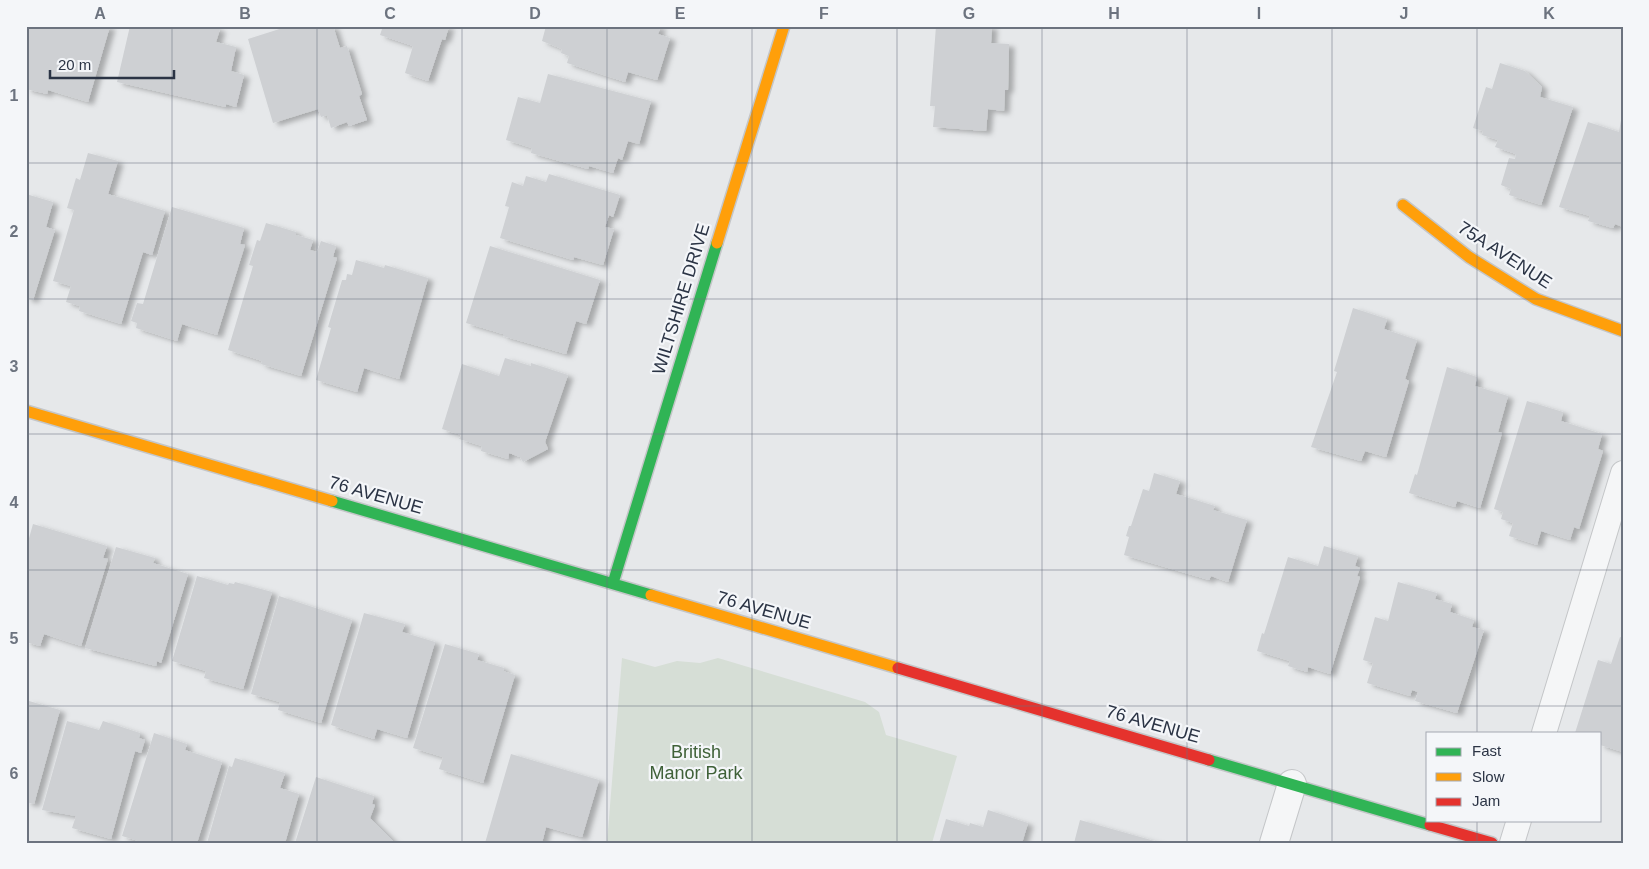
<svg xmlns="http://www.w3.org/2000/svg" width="1649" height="869" font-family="Helvetica,sans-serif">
  <defs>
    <filter id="shadow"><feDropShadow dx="5.5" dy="3" stdDeviation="2.5" flood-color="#0004"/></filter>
  </defs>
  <rect width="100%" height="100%" fill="#e6e8ea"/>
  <!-- green -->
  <path fill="#d6ded6" d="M622,658L655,667L677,661L700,663L718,658L865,702L879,712L886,735L957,756L932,843H607Z"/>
  <!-- building -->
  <path fill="#ced0d3" filter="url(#shadow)" d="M26,26H110L88,102L48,90L47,94L26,89L29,73L26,72Z
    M130,26H210L220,29L216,42L236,47L231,71L244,75L236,107L226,104V107L117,82Z
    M289,26H333L340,48L347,46L362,94L359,96L367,120L349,126L347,122L331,128L327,115L321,117L318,109L273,123L248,39Z
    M383,26H449L445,40L442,39L428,81L405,73L413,46L380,35Z
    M546,26H661L658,34L670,38L657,80L628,72L625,82L567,63L569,56L561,53L562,49L542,41Z
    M936,26H992L991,43L1009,44L1008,90H1005L1004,111L988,109L986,131L933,127L935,106H930Z
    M1500,63L1525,71L1542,87L1540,97L1573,107L1541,205L1509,195L1511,189L1501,185L1509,158L1515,159L1516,154L1495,147L1498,140L1482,135L1483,131L1473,128L1486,87L1492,89Z
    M548,74L651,101L639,144L628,141L622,160L618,158L613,173L589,166L588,169L531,153L532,148L506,140L518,97L540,103Z
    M1622,114L1623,227L1615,224L1613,228L1588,221L1590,216L1559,207L1588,122L1619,132Z
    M88,153L118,161L108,194L165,211L152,255L143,252L121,324L79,311L80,306L66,302L71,286L53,281L74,210L67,208L76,178L80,180Z
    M549,174L620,195L613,217L609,215L605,227L614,229L603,265L574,257L573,260L500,238L509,207L505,206L512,182L523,186L526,176L546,182Z
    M26,194L53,202L46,227L55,230L33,300L26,298Z
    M172,207L244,228L240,244L245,245L217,335L182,324L177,341L136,328L137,323L131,321L137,303L143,304Z
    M266,223L296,232V235L313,240L310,250L317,252L321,241L336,246L333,257L337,258L301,376L261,364L262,361L228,350L253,266L249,265L257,240L260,241Z
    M490,246L600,280L586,324L576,321L566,354L503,336V334L466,323Z
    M356,260L384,268L385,265L428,278L399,379L364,368L357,392L316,380L331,328L328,327L342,280H346L347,274L352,275Z
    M1353,308L1387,319L1384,329L1417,340L1405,379L1409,381L1386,457L1365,451L1361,461L1311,447L1337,372L1334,371Z
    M505,358L531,366V363L568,375L545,442L548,449L523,462L520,457L509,453L508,459L481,451L482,446L459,439L461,435L442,429L462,364L499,376Z
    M1447,367L1477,377L1475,386L1508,396L1498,432L1502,433L1480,508L1457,501L1455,507L1409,493L1415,474L1417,475Z
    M1527,401L1563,412L1561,421L1602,434L1598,449L1603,451L1579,529L1574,527L1570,540L1541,531L1537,545L1509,536L1513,523L1501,519L1503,512L1494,509Z
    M1154,473L1180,481L1176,494L1215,506L1213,510L1247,520L1228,582L1211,576L1209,580L1124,555L1129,537L1126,536L1129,526H1131L1143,489L1149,491Z
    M33,524L107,546L103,558L108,559L81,646L44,634L40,646L26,642V549Z
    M1324,546L1358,556L1355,566L1360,568L1357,576L1360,577L1330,674L1308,667L1307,672L1288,666L1290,661L1257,651L1262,633L1264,634L1288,557L1318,566Z
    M116,547L155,558L153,563L188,574L161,663L157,661L156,666L85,648Z
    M197,576L228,585L229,583L234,584L235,582L272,592L243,689L204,678L206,671L172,661Z
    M1398,582L1437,593L1435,599L1452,604L1450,612L1474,620L1472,627L1484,630L1457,713L1415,701L1418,692L1412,690L1410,696L1367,683L1373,663L1363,660L1375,617L1388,621Z
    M279,596L352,620L321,723L278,710L280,702L251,694Z
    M364,613L405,624L402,632L435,642L407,738L377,729L374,739L331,725Z
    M1620,637L1623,638V752L1600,745V733H1575L1598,660L1611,664Z
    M445,644L479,654L477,660L504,668L503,671L515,675L483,783L439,769L443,757L413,748Z
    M29,701L60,710L34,804L26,802V711Z
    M67,721L99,730L103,721L140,733L139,738L145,740L141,753L135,751L111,839L72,828L76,816L42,810Z
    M154,733L187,744L185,750L222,762L197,843L142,842L122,836Z
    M511,754L599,780L582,837L546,827L542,843H485Z
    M235,758L285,773L280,788L299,794L285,843H207L229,766L232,767Z
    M316,777L374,796L372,804L375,805L370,818L395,843H295Z
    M988,810L1028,823L1022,843H939L946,819L969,826L970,823L983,827Z
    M1080,820L1158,842V843H1074Z"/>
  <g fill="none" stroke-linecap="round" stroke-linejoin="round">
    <!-- lane casing -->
    <g stroke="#c4c6c8" stroke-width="26">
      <path id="lane" d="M1544,733L1623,473
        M1512,843L1519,820"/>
    </g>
    <!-- street casing -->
    <g stroke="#c4c6c8" stroke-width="30">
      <path id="street" d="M1274,843L1292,784"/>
    </g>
    <!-- fast casing -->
    <g stroke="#c4c6c8" stroke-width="14">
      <path id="fast" d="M332,501L651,595
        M613,583L717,243
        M1209,760L1430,825"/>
    </g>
    <!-- slow casing -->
    <g stroke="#c4c6c8" stroke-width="14">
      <path id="slow" d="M1403,205L1469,257L1536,299L1623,331
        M717,243L784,26
        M26,411L332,501
        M651,595L898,668"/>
    </g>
    <!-- jam casing -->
    <g stroke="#c4c6c8" stroke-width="14">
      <path id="jam" d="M898,668L1209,760
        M1430,825L1492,843"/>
    </g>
    <!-- lane -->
    <use href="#lane" stroke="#f5f6f7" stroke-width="24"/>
    <!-- street -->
    <use href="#street" stroke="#f5f6f7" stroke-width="28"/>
    <!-- fast -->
    <use href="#fast" stroke="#30b455" stroke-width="11"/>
    <!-- slow -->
    <use href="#slow" stroke="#ff9f0a" stroke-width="11"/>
    <!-- jam -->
    <use href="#jam" stroke="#e5322d" stroke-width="11"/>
  </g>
  <!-- grid -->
  <path fill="none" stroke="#6c737f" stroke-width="1" stroke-opacity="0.55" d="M172,26V843M317,26V843M462,26V843M607,26V843M752,26V843M897,26V843M1042,26V843M1187,26V843M1332,26V843M1477,26V733M26,163H1623M26,299H1623M26,434H1623M26,570H1623M26,706H1623M1477,820V843"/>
  <g text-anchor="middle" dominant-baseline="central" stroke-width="4.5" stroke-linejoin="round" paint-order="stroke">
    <!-- street labels -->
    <g font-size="18" fill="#2b3445" stroke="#f4f6f9">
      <text transform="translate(1505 255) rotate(33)">75A AVENUE</text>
      <text transform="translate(681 299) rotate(-73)">WILTSHIRE DRIVE</text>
      <text transform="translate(376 495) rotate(16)">76 AVENUE</text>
      <text transform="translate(764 610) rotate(16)">76 AVENUE</text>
      <text transform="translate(1153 724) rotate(16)">76 AVENUE</text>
    </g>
    <!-- park labels -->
    <g font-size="18" fill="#3f6138" stroke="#f4f6f9">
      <text x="696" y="752">British<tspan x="696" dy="21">Manor Park</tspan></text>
    </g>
  </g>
  <!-- border -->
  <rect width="1649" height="869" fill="none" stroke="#f4f6f9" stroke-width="55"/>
  <!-- legend -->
  <rect x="1426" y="732" width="175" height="90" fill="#f4f6f9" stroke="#a4a8b1"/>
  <rect x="1436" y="748" width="25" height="8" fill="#30b455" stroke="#a4a8b1"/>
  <text x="1472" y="756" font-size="15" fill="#2b3445">Fast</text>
  <rect x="1436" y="773" width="25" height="8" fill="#ff9f0a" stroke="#a4a8b1"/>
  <text x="1472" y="782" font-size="15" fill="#2b3445">Slow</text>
  <rect x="1436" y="798" width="25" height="8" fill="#e5322d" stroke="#a4a8b1"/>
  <text x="1472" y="806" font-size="15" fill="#2b3445">Jam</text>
  <!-- scale -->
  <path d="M50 70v8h124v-8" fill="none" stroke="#2b3445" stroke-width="2.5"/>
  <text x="58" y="70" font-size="15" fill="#2b3445" stroke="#f4f6f9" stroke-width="4" paint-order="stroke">20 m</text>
  <rect x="28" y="28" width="1594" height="814" fill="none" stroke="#6c737f" stroke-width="2"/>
  <g font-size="16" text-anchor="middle" font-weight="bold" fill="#6c737f">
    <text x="100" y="19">A</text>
    <text x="245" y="19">B</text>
    <text x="390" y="19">C</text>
    <text x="535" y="19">D</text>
    <text x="680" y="19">E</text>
    <text x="824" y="19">F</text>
    <text x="969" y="19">G</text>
    <text x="1114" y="19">H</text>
    <text x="1259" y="19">I</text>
    <text x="1404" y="19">J</text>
    <text x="1549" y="19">K</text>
    <text x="14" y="101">1</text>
    <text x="14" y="237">2</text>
    <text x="14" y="372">3</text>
    <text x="14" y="508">4</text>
    <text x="14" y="644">5</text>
    <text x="14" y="779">6</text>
  </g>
</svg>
